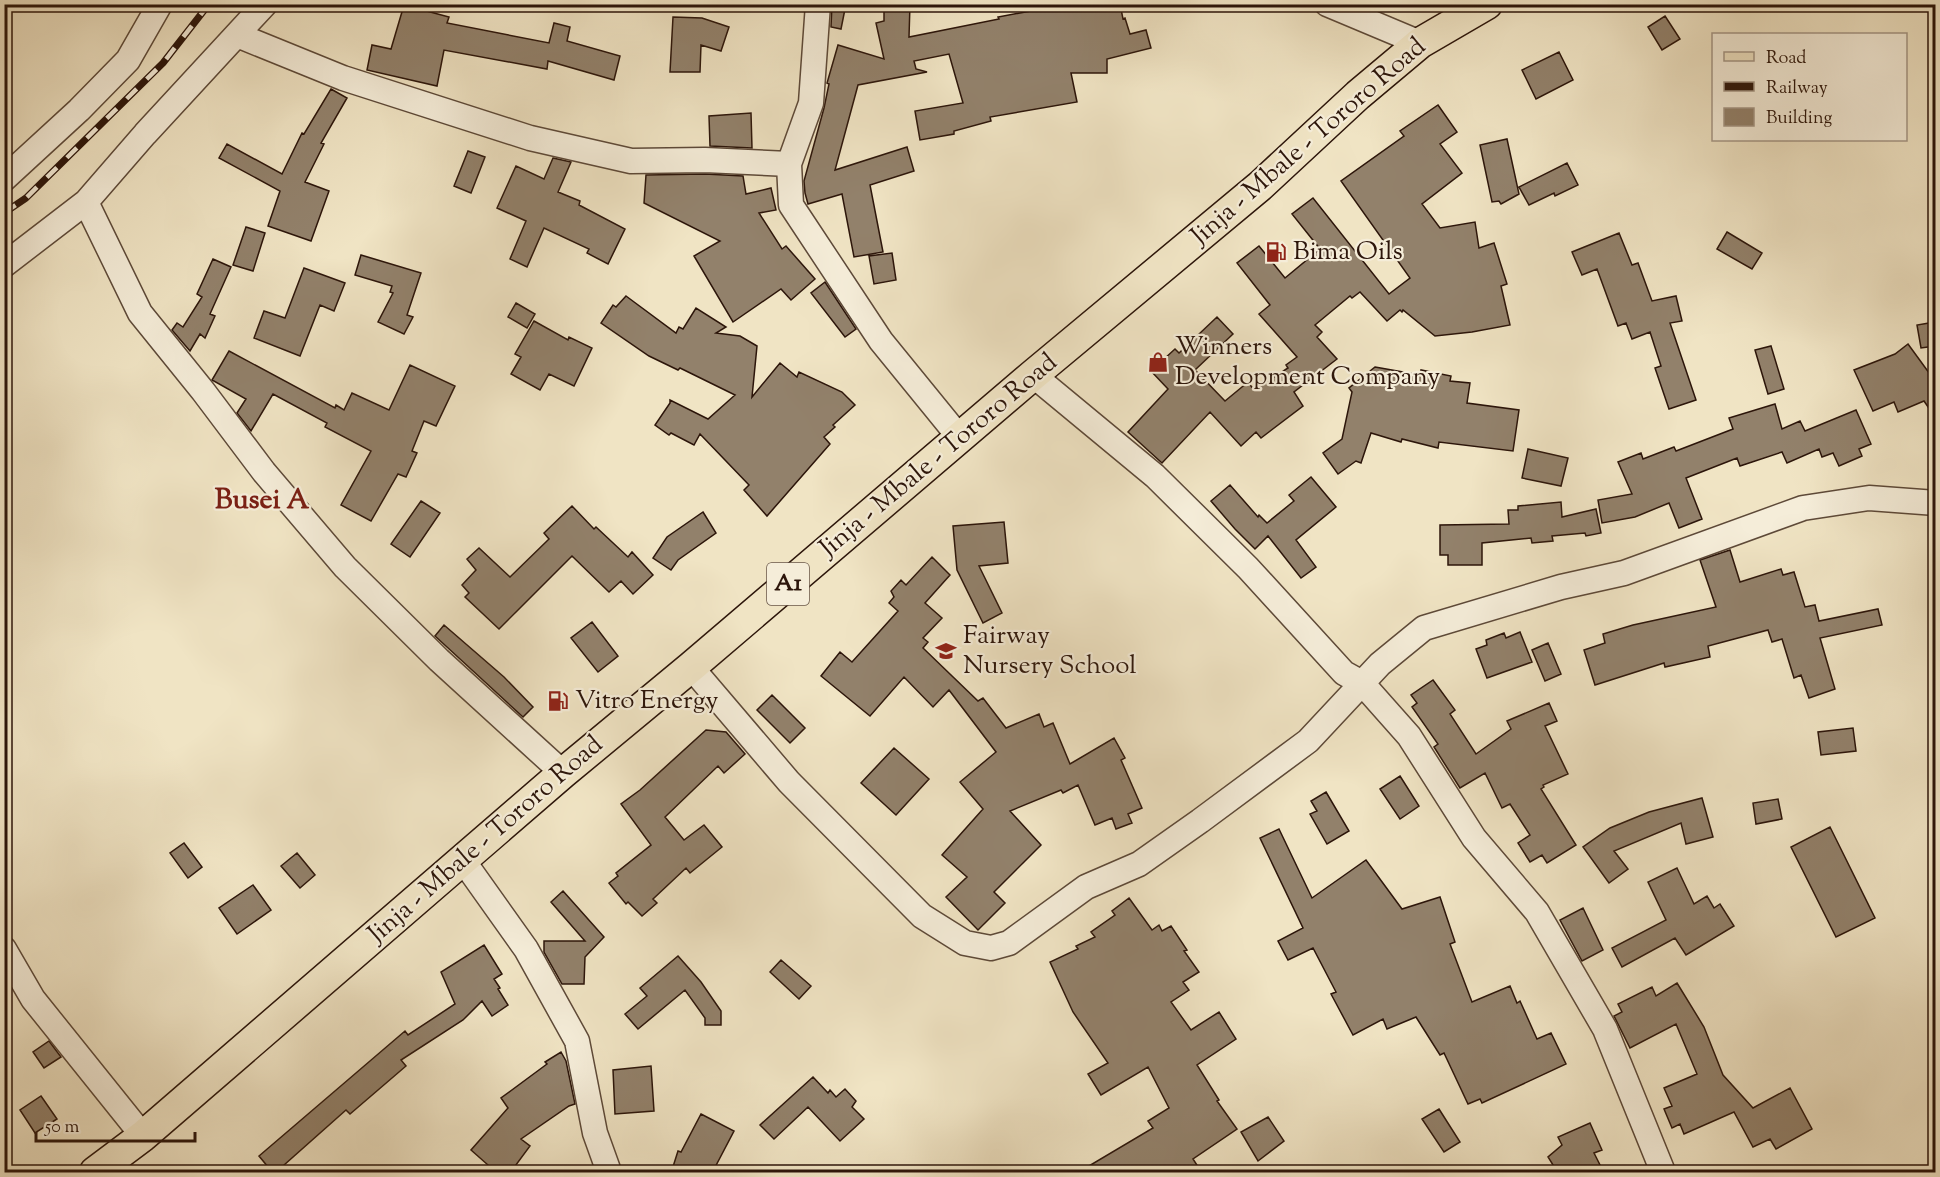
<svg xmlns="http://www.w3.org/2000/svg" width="1940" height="1177" font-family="'Sorts Mill Goudy',serif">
  <rect width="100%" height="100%" fill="#f0e4c4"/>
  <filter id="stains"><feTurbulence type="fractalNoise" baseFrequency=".00333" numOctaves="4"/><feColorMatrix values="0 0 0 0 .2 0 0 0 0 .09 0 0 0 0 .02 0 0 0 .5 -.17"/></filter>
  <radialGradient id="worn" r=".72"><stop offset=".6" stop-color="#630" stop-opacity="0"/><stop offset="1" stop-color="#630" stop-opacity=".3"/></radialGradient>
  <!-- building -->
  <path fill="#92816b" stroke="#2c150a" stroke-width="1.5" d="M832,4H846L841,29L831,27Z
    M884,4H910L909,37L999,19L998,17L1069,4H1120L1123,19L1125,18L1130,34L1146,30L1151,48L1107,59V73H1071L1077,102L990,117L991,121L954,131V134L920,140L915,111L963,103L949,54L914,61L916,69L927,72L858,85L835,170L907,147L914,171L870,185L883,252L854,257L842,194L808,204L805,193L804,181L824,108L829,84L827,83L838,45L884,59L876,23L884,21Z
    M404,5L449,17L447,23L549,43L554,23L570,27L567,41L620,56L614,80L548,61L547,69L444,50L437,86L367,70L372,45L391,49Z
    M1665,16L1680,39L1662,50L1648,27Z
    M673,17L702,18L729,27L721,51L701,45L700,72H670Z
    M1559,52L1573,80L1536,99L1522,70Z
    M331,89L347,98L321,143L324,144L305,182L329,191L311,241L268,226L280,191L219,158L227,144L282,174L302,133L304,134Z
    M1438,105L1457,132L1440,144L1462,173L1422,204L1440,228L1475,222L1479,248L1494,243L1507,284L1501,286L1510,325L1472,332L1435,336L1403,310L1402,312L1400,310L1387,321L1360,292L1352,298L1350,296L1315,325L1322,332L1317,337L1337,359L1294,392L1303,406L1261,438L1256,432L1241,446L1210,412L1162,463L1128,432L1168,389L1151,371L1175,349L1179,353L1217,317L1233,334L1195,370L1225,401L1248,382L1254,390L1288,368L1286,365L1297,357L1259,314L1270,305L1237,263L1259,246L1285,278L1320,249L1292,214L1313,198L1389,294L1410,278L1341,181L1404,136L1400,131Z
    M751,113L752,148L710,146L709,116Z
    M1507,139L1519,194L1501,204L1499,201L1492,202L1480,145Z
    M468,151L485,157L471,193L454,186Z
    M553,158L571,162L558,192L580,201L579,205L625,229L608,264L587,253L589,249L544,228L527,267L510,259L526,221L497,208L516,166L544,179Z
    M1567,163L1578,185L1555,196L1554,193L1529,205L1519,187Z
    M705,174L743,176L746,194L771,188L776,210L759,213L782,249L786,246L815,279L791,300L781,289L733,322L694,256L720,241L644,203L646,175Z
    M246,227L265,233L253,271L233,265Z
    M1727,232L1762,253L1752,269L1717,249Z
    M1619,233L1632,265L1638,263L1652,301L1676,296L1682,321L1670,323L1696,400L1669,409L1655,368L1661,366L1650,332L1632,339L1626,323L1618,326L1597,269L1582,275L1572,252Z
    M892,253L896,280L874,284L869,256Z
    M361,255L421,273L407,315L413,317L404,334L378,322L393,293L390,292L392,286L355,275Z
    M213,259L231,267L210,314L215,316L205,338L200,334L190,351L172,330L177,323L183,327L202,297L197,294Z
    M304,268L345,283L334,311L320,305L300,356L254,338L264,311L285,318Z
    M825,282L856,329L845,337L811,293Z
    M626,296L676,333L679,327L683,329L696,308L726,327L716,333L740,336L757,346L752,397L780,363L797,377L799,372L842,392L855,405L833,425L835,427L824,437L830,444L767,516L744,490L749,485L700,434L694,445L671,433L669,435L655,425L670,403V400L708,419L735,395L680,368L678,370L649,356L601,323L613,305L616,307Z
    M516,303L535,314L527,328L508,317Z
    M534,321L568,340L569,337L592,348L574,386L549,374L540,390L511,374L521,357L515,354Z
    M1935,322V346L1921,348L1917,325Z
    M1908,344L1935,381V417L1924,401L1898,412L1894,402L1873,411L1854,370L1895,354Z
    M1771,346L1784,389L1768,394L1755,350Z
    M229,351L335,408L336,405L344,410L352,393L389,410L410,365L455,386L436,426L424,421L412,451L417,453L406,477L398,474L371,521L341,505L371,451L325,427L327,423L273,394L251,431L237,413L246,399L212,380Z
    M1375,367L1420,375L1421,370L1451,376L1450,381L1470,383L1467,403L1519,410L1513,451L1439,442L1438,448L1402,439L1401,442L1371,433L1361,463L1356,461L1338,474L1323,453L1342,439L1352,392L1349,388Z
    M1775,404L1782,429L1800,421L1805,431L1856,410L1871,444L1859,449L1862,456L1839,466L1833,453L1822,457L1819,449L1787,463L1782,452L1740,466L1737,458L1686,478L1702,519L1679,528L1669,503L1635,517L1602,523L1598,500L1632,494L1618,462L1641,453L1643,459L1674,447L1676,451L1733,429L1729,418Z
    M1528,449L1568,458L1561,486L1522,478Z
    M1311,477L1336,507L1296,540L1316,567L1301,578L1268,536L1255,549L1235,529L1211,501L1230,485L1258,517L1259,515L1267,523L1294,501L1289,495Z
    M421,501L440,513L410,557L391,544Z
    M1561,502L1562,517L1596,509L1601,533L1586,536L1585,533L1552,536L1553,541L1532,543L1531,538L1482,543V565H1448V555H1440V525L1509,524L1508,510H1518V506Z
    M572,506L594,529L596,527L628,557L632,552L653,575L633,594L621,581L609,592L572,556L499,629L465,597L469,593L462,585L476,570L467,559L479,548L510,577L549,539L544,533Z
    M703,512L716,533L678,560L671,570L653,558L667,537Z
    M1004,522L1008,563L979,566L1002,613L983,623L957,570L953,526Z
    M1730,550L1740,582L1781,569L1783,575L1794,572L1805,607L1815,605L1819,621L1878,609L1882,625L1820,638L1835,689L1809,698L1801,675L1794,678L1782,639L1772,642L1768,630L1708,646L1710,657L1665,667L1664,663L1595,685L1584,650L1605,643L1603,634L1633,625L1716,607L1700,560Z
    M932,557L950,575L925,603L942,618L923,638L928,642L923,648L978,701L983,698L1006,728L1039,714L1044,727L1053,723L1070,764L1114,738L1125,758L1121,760L1142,808L1128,814L1132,823L1116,829L1112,818L1095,825L1078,785L1063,793L1061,790L1010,811L1041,845L994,892L1005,903L978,930L946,897L967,877L942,855L983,809L960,782L996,752L949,690L933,707L904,677L870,716L821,676L840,652L852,662L898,611L889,603L894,597L891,591L901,580L906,585Z
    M592,622L618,656L598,672L571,638Z
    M444,625L504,677L533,707L523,717L435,636Z
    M1520,632L1532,662L1487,678L1476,649L1487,645L1486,640L1504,633L1506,638Z
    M1548,643L1561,674L1545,681L1532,650Z
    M1433,680L1455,710L1450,714L1476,754L1511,729L1507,721L1549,703L1557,721L1545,726L1568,774L1543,785L1544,787L1541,789L1576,845L1547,863L1542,855L1530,862L1518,843L1530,835L1510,804L1502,808L1485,773L1460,788L1434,747L1438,744L1412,707L1417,703L1411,695Z
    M772,695L805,728L790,743L757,710Z
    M1853,728L1856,751L1821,755L1818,732Z
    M706,730L726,732L745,754L724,773L718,766L665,817L684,840L704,825L722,847L690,873L686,868L653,899L657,903L642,916L628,902L626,904L609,883L618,876L616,873L651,845L621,804L640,790Z
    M894,748L929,779L896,815L861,783Z
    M1400,776L1419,806L1400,819L1380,789Z
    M1326,792L1349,831L1327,844L1310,814L1317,811L1311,801Z
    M1702,798L1713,837L1686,844L1681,823L1614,851L1628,869L1609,883L1583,847L1610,828L1649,812Z
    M1778,799L1782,819L1756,824L1753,803Z
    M1830,827L1875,918L1836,937L1791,847Z
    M1279,829L1312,898L1366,860L1402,909L1440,897L1455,942L1450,944L1472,1002L1510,986L1517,1003L1520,1001L1537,1039L1551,1033L1566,1064L1482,1103L1480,1099L1468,1104L1444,1053L1440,1055L1416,1017L1387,1029L1383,1019L1353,1035L1331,994L1336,992L1313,948L1288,960L1278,941L1303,928L1260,838Z
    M184,843L202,867L188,878L170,853Z
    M297,853L315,875L300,888L281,866Z
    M1677,868L1694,904L1707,896L1714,908L1720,904L1734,926L1686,955L1675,938L1622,967L1612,948L1666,920L1648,882Z
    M253,885L271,910L237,934L219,908Z
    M563,891L604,937L585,957L584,984H562L544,952V941H585L551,902Z
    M1129,898L1152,930L1159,925L1162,931L1171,926L1187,950L1184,951L1199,972L1183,982L1189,990L1171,1002L1191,1030L1219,1012L1236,1039L1197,1065L1219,1100L1217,1101L1237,1129L1193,1159L1202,1173H1077L1153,1128L1148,1121L1169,1108L1148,1067L1101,1095L1088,1074L1108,1063L1073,1012L1050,962L1078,949L1076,946L1095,937L1091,932L1115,915L1112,911Z
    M1583,908L1603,950L1582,961L1560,920Z
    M484,945L502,974L494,979L500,988L498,989L508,1005L492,1016L482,1001L463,1020L401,1060L406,1066L350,1114L346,1110L275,1173H273L259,1156L405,1031L408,1035L455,1004L441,972Z
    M678,956L701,982L721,1011V1025H705V1018L685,990L638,1029L625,1014L647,996L640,988Z
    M781,960L811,986L799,999L770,972Z
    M1677,983L1704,1027L1723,1075L1753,1108L1790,1088L1812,1129L1776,1149L1770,1139L1753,1147L1734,1112L1684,1134L1680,1124L1672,1128L1664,1109L1672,1106L1664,1088L1697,1074L1676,1024L1630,1048L1614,1016L1622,1012L1618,1004L1652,987L1656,996Z
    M49,1041L61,1057L44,1068L33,1052Z
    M561,1052L566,1061L575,1104L569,1106L521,1139L530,1146L510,1173H482L488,1165L471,1150L508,1108L501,1098L547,1064L545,1062Z
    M651,1066L654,1111L615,1114L613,1070Z
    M813,1077L828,1093L830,1090L836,1097L845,1089L856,1101L852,1107L864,1119L840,1141L808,1107L774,1139L760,1125Z
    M41,1096L57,1119L35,1133L20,1110Z
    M1439,1109L1460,1142L1444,1152L1422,1119Z
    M701,1114L734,1131L712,1173H671L678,1151L681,1152Z
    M1268,1117L1284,1141L1258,1161L1241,1132Z
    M1590,1123L1602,1150L1594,1153L1600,1165L1584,1173H1558L1548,1157L1562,1145L1558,1137Z"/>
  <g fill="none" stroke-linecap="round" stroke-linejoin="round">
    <!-- minor casing -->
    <g stroke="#5d4938" stroke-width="27">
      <path id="minor" d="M818,4L811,103L789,164L791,205L881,341L960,438
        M1327,4L1420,43
        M237,35L343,78L530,138L631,161L705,160L789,164
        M4,179L79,110L128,60L160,4
        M86,202L140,313L203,391L264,472L345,567L439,660L563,773
        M4,265L86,202L145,134L265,4
        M1033,375L1155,476L1248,568L1344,673L1362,683L1409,736L1474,838L1537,912L1605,1029L1663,1172
        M691,667L789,782L922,916L965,943L991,948L1009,943L1086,887L1139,864L1200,821L1308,741L1380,664L1424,628L1561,587L1624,573L1803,508L1869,498L1936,503
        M462,859L526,949L577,1041L595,1133L609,1172
        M4,949L33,999L143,1136"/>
    </g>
    <!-- major casing -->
    <g stroke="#2c150a" stroke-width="33">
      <path id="major" d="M95,1172L143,1136L563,773L691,667L1033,375L1260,186L1358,95L1420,43L1487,4"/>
    </g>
    <!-- minor -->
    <use href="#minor" stroke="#f5edd9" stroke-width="24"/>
    <!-- major -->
    <use href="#major" stroke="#f0e4c4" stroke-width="30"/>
    <!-- rail casing -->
    <g stroke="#2c150a" stroke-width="7">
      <path id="rail" d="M4,213L26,198L163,63L209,4"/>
    </g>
    <!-- rail -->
    <use href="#rail" stroke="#f5edd9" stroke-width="4.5" stroke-dasharray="14" stroke-linecap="butt"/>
  </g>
  <!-- icons -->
  <defs>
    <g id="fuel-bare" transform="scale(1.62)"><path d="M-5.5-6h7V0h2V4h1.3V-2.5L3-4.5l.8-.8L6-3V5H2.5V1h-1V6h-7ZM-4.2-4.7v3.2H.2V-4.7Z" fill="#8f2418" stroke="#f5edd9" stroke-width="2.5" paint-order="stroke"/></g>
    <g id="shop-bare" transform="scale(1.62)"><path d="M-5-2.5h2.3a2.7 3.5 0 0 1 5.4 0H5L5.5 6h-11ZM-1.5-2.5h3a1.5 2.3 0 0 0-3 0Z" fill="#8f2418" stroke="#f5edd9" stroke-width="2.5" paint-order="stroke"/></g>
    <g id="school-bare" transform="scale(1.62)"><path d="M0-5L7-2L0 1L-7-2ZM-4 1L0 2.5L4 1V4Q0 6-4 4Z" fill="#8f2418" stroke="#f5edd9" stroke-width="2.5" paint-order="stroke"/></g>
  </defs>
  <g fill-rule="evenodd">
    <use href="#fuel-bare" x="1276" y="252"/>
    <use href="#shop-bare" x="1158" y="362"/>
    <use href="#school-bare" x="946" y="651"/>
    <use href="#fuel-bare" x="558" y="701"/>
  </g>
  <g text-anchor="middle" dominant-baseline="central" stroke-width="4.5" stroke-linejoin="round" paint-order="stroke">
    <!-- shield labels -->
    <rect fill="#f5edd9" stroke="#685648" stroke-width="1.5" x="767" y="563" width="42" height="42" rx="4.5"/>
    <g font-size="24" font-weight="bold" fill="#2c150a">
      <text x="788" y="584">A1</text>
    </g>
    <!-- street labels -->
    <g font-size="26" fill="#2c150a" stroke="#f5edd9">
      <text transform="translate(1309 142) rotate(-41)">Jinja - Mbale - Tororo Road</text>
      <text transform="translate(939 456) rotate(-40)">Jinja - Mbale - Tororo Road</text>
      <text transform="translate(486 840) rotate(-41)">Jinja - Mbale - Tororo Road</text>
    </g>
    <!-- poi labels -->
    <g font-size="26" fill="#2c150a" stroke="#f5edd9" text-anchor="start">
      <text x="1293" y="252">Bima Oils</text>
      <text x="1175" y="347">Winners<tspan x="1175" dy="30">Development Company</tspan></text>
      <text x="963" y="636">Fairway<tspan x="963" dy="30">Nursery School</tspan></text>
      <text x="575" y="701">Vitro Energy</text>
    </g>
    <!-- quarter labels -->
    <g font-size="28" font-weight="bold" fill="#7a1f14" stroke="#f5edd9">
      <text x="262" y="501">Busei A</text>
    </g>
  </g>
  <!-- margin -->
  <rect width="1940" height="1177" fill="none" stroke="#f0e4c4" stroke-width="24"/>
  <rect x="6" y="6" width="1928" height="1165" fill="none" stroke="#2c150a" stroke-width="3"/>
  <rect x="12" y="12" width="1916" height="1153" fill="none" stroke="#2c150a" stroke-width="1.5"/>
  <!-- legend -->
  <rect x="1712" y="33" width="195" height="108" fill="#f5edd9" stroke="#a59786" stroke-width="1.5"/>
  <rect x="1724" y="52" width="30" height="9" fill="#f0e4c4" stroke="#a59786" stroke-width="1.5"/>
  <text x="1766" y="63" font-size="18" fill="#2c150a">Road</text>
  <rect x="1724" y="82" width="30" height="9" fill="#2c150a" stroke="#a59786" stroke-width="1.5"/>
  <text x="1766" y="93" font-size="18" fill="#2c150a">Railway</text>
  <rect x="1724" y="108" width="30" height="18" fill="#92816b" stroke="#a59786" stroke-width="1.5"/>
  <text x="1766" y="123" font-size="18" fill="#2c150a">Building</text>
  <!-- scale -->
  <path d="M36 1132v9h159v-9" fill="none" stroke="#2c150a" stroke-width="3"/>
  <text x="45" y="1132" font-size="18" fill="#2c150a" stroke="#f5edd9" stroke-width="4.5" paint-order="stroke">50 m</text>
  <rect width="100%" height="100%" filter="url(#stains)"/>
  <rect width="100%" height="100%" fill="url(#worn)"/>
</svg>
